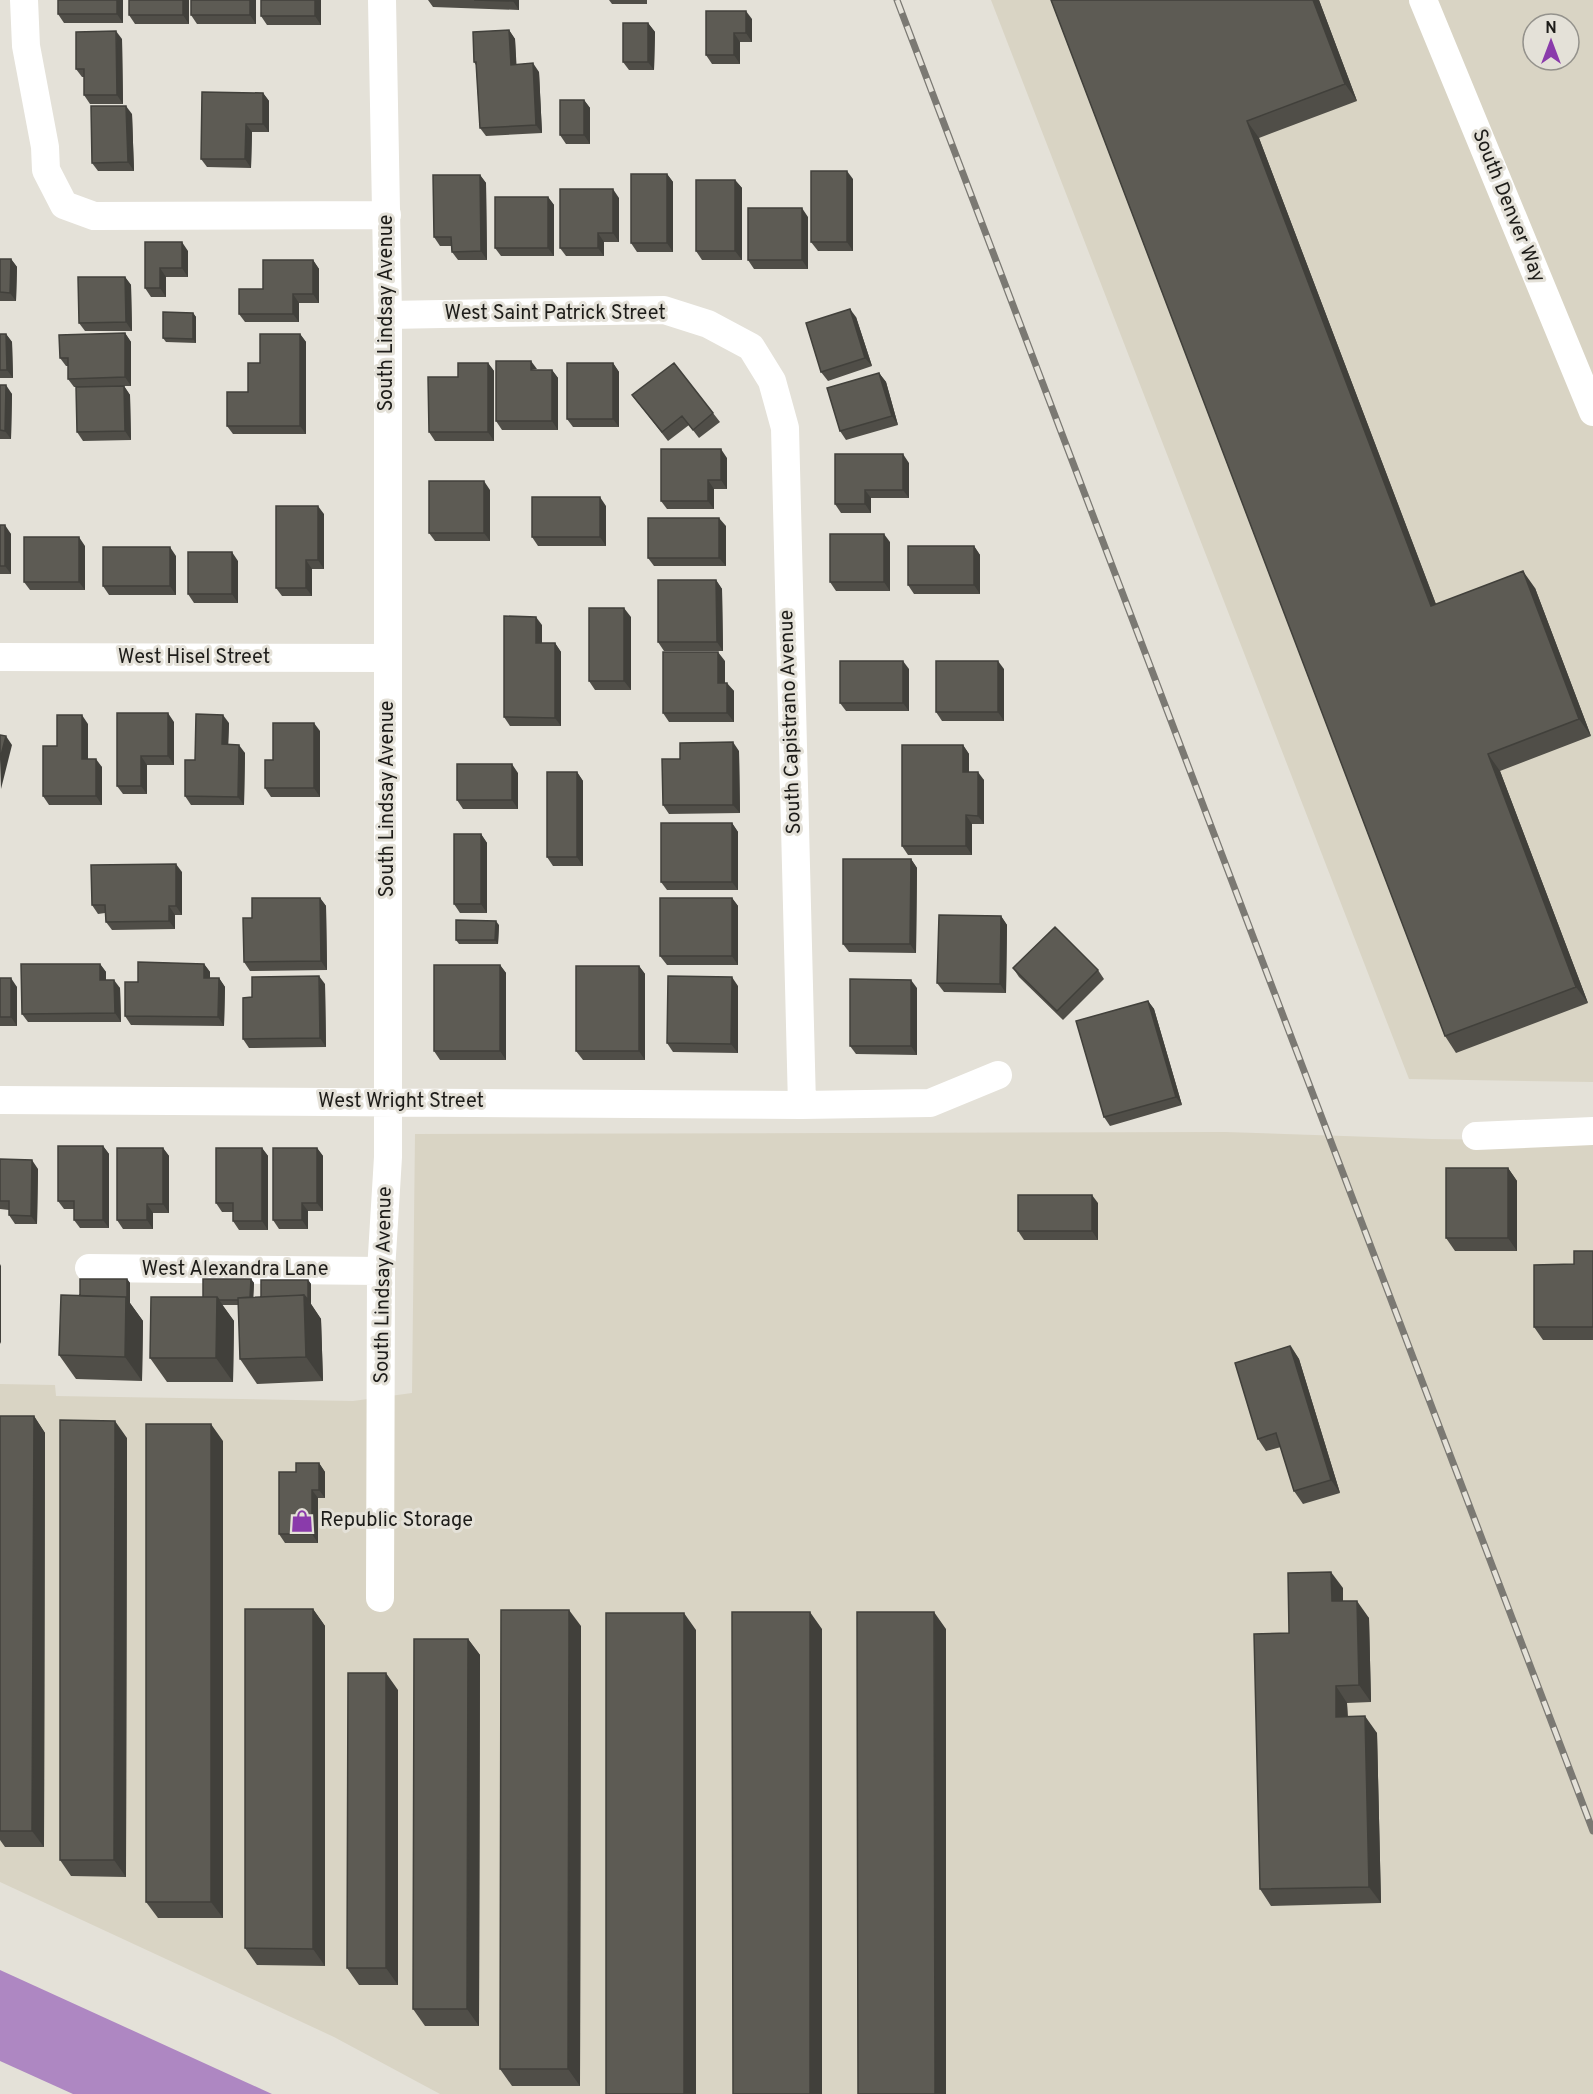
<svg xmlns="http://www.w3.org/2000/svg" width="1593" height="2094" font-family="Overpass,sans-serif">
  <rect width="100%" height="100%" fill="#e4e1d8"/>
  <!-- built -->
  <path fill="#d9d4c4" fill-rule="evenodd" d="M991,0H1593V1082L1409,1079ZM1533,24H1569V60H1533Z
    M1225,1132L1432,1139L1593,1141V2094H440L334,2037L0,1882V1384L55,1385L56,1396L353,1401L412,1393L415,1134Z"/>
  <!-- water -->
  <path fill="#ae87c2" d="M0,1970L272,2094H73L0,2061Z"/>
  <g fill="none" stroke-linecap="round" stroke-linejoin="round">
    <!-- minor -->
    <path stroke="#fff" stroke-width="28" d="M24,0L26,46L45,147L46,170L64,205L94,216L387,215
      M1423,0L1593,412
      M388,315L664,310L708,324L751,347L772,381L785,428L802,1105
      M0,657L388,658
      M0,1100L802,1105L930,1103L998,1075
      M1476,1136L1593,1131
      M89,1268L381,1271
      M380,1598L381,1271L388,1157V315L382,0"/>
    <!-- rail casing -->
    <g stroke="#7b7973" stroke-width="7">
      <path id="rail" d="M897,0L1593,1831"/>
    </g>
    <!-- rail -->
    <use href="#rail" stroke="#e4e1d8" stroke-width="4.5" stroke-dasharray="14" stroke-linecap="butt"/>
  </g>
  <!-- wall -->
  <path fill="#504e48" d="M123,0V23H64L58,14Z
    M189,0V24H135L129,15Z
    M256,0V24H197L191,15Z
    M321,0V25H267L261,16Z
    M428,0H519V10L433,7Z
    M609,0H647V4H612Z
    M1051,0H1319L1357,101L1259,138L1436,604L1535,588L1591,736L1500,771L1588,1003L1456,1053L1445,1036Z
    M752,19V42H740V64H712L706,55Z
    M648,23L655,32L654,70H629L623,62Z
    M509,30L515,39L516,64L539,72L542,133L486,136L480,128L476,65L474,62Z
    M122,39L123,104H90L84,95V77H82L76,69Z
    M263,93L269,101V132H252L251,168L207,167L201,159Z
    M584,100L590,108V144H566L560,135Z
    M132,114L134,171H98L92,163Z
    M667,174L673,182V252H637L631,243Z
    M480,175L486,183L487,260H458L452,252L451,246H440L434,237Z
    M853,179V251H818L811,242Z
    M735,180L742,188V260H702L696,251Z
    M548,197L554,205V256H501L495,248Z
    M619,198V242H604V256H566L560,248Z
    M808,217V269H754L748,260Z
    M145,242L188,251V277H166V297H151L145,288Z
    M0,259H11L17,267L16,301H0Z
    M313,260L319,269V303H299V322H245L239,314L263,289Z
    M125,277L131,285L132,331H85L79,323Z
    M193,313L196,317V343L166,342L163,338Z
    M856,317L872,366L828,381L821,372Z
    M125,333L131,342V386H124L130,395L131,440L83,441L77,432L107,387H74L68,379V366H66L60,358Z
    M0,334H6L12,342L13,378H0Z
    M300,334L306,342V434H233L227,426L248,392L260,363Z
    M488,363L494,371V441H435L429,432L458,377Z
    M613,363L619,372V427H573L567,419Z
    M552,370L558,378V430H502L496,421Z
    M879,373L886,382L898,425L846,440L840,431Z
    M0,385L12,394L11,439H0Z
    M632,395L713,413L720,422L699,438L689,425L668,441Z
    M727,458V489H714V509H667L661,501Z
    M909,463V498H871V513H841L835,504Z
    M490,490V541H435L429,533Z
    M606,506V546H538L532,537Z
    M324,514V569H312V596H282L276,588Z
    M0,525L11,534V574H0Z
    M726,526V566H654L648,558Z
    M890,542V591H836L830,582Z
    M85,546V590H30L24,582Z
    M974,546L980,555V594H914L908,585Z
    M176,556V595H109L103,586Z
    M238,561V603H194L188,594Z
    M716,580L722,589L723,651H664L658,642Z
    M631,617V690H595L589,681Z
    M542,625V643H555L561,652V726H510L504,717Z
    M725,661V683L734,691V722H669L663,713Z
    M909,669V711H846L840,703Z
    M1004,669V721H942L936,712Z
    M117,713L174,722V765H147V794H123L117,786Z
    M229,723L228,744L245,753L244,805H191L185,796L195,760Z
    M88,724V759L102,767V805H49L43,796L57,746Z
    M320,731V797H271L265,788Z
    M963,745L969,754V772L984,780V824H972V855H908L902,846Z
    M739,751L740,813L669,814L663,805Z
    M577,772L583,781V866H553L547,857Z
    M518,773V809H463L457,800Z
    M732,823L738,832V890H667L661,882Z
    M481,834L487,843V913H460L454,904Z
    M911,859L917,868L916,953L849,952L843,944Z
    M182,872V915H175V929L112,930L106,922L105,913L98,914L92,905Z
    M320,898L326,906L327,970L250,971L244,962L252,918Z
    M732,898L738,906V965H667L660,956Z
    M1001,916L1007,925L1006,993L944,992L937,983Z
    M499,925L498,944H459L456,940Z
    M100,964L106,972V980L120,988L121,1022H28L22,1014Z
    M204,964L210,972V978H219L225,987L224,1026L131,1025L125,1016L138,982Z
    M500,965L506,973V1060H440L434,1051Z
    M639,966L645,974V1060H583L576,1051Z
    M1013,968L1098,970L1104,979L1063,1020L1019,977Z
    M0,978L17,987V1026H0Z
    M325,984L326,1047L249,1048L243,1039L252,997Z
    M738,986V1053L673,1052L667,1043Z
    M917,988V1055L856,1054L850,1046Z
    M1148,1001L1154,1009L1182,1105L1110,1126L1104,1117Z
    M103,1146L109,1154V1228H80L74,1220V1209H64L58,1201Z
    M163,1148L169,1156V1213H153V1229H123L117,1220Z
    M262,1148L268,1156V1230H239L233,1221V1212H222L216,1203Z
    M317,1148L323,1156V1211H308V1229H279L273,1220Z
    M0,1159L38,1169L37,1224H15L9,1215V1210L0,1209Z
    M1508,1168L1517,1181V1251H1455L1446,1238Z
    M1098,1203V1240H1024L1018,1231Z
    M1593,1251V1340H1543L1534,1327L1574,1264Z
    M127,1279L130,1283V1303L143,1321L142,1381L76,1379L59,1355Z
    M251,1279L254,1283L253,1297H261L308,1280L311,1284V1304L321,1319L323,1381L257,1384L240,1359L239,1305H222L234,1321L233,1382H167L150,1358L203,1297Z
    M1291,1346L1299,1359L1340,1493L1303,1504L1294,1491L1281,1447L1266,1451L1258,1439Z
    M0,1416H34L45,1433L44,1847H5L0,1840Z
    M127,1438L126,1877L71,1876L60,1860Z
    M223,1441V1918H158L146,1902Z
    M319,1463L325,1472V1498H318V1543H285L279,1534L296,1472Z
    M1343,1588V1601L1369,1618L1371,1702L1347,1703L1348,1717L1377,1733L1381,1903L1271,1906L1260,1889L1289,1633Z
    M313,1609L325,1626V1966L257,1965L245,1948Z
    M581,1626L580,2086H512L500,2069Z
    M468,1639L480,1655L479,2026H425L413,2009Z
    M398,1690V1985H359L347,1968Z"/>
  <!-- shaded-wall -->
  <path fill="#41403b" d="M117,0H123V23L117,14Z
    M183,0H189V24L183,15Z
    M250,0H256V24L250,15Z
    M315,0H321V25L315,16Z
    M513,0H519V10L513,1Z
    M1313,0H1319L1357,101L1345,84Z
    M746,11L752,19V42L746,33Z
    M648,23L655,32L654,70L648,62Z
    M509,30L515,39L517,73L511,65Z
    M116,31L122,39L123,104L117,95Z
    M734,33L740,42V64L734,55Z
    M533,63L539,72L542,133L536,125Z
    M263,93L269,101V132L263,124Z
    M584,100L590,108V144L584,135Z
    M126,106L132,114L134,171L128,162Z
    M1247,121L1259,138L1443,623L1431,606Z
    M246,124L252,132L251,168L245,159Z
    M847,171L853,179V251L847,242Z
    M667,174L673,182V252L667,243Z
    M480,175L486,183L487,260L481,251Z
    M735,180L742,188V260L735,251Z
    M613,189L619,198V242L613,233Z
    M548,197L554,205V256L548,248Z
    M802,208L808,217V269L802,260Z
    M598,233L604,242V256L598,248Z
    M182,242L188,251V277L182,268Z
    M11,259L17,267L16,301L10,293Z
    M313,260L319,269V303L313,294Z
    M160,268L166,277V297L160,288Z
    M125,277L131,285L132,331L126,322Z
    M293,294L299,303V322L293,314Z
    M850,309L856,317L872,366L865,358Z
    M193,313L196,317V343L193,339Z
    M125,333L131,342V386L125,377Z
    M6,334L12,342L13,378L7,370Z
    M300,334L306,342V434L300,426Z
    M531,361L537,369L531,370Z
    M488,363L494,371V441L488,432Z
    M613,363L619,372V427L613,419Z
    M552,370L558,378V430L552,421Z
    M879,373L886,382L898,425L892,416Z
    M6,385L12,394L11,439L5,431Z
    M124,386L130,395L131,440L125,431Z
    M721,449L727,458V489L721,480Z
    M903,454L909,463V498L903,490Z
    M708,480L714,489V509L708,501Z
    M484,481L490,490V541L484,533Z
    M865,490L871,498V513L865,504Z
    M600,497L606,506V546L600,537Z
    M318,506L324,514V569L318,560Z
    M719,518L726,526V566L719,558Z
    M5,525L11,534V574L5,566Z
    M884,534L890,542V591L884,582Z
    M79,537L85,546V590L79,582Z
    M974,546L980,555V594L974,585Z
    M170,547L176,556V595L170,586Z
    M232,552L238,561V603L232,594Z
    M306,560L312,569V596L306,588Z
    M1523,571L1535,588L1591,736L1579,719Z
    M716,580L722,589L723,651L717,642Z
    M624,608L631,617V690L624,681Z
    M536,617L542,625V652L536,643Z
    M555,643L561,652V726L555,718Z
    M718,652L725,661V691L718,683Z
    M903,661L909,669V711L903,703Z
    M998,661L1004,669V721L998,712Z
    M727,683L734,691V722L727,713Z
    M168,713L174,722V765L168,756Z
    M82,715L88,724V767L82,759Z
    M223,715L229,723L228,753L222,744Z
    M314,723L320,731V797L314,788Z
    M6,736L12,745L1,789L0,759Z
    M733,742L739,751L740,813L733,805Z
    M239,745L245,753L244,805L238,797Z
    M963,745L969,754V780L963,772Z
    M1488,754L1500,771L1588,1003L1576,987Z
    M141,756L147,765V794L141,786Z
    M96,759L102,767V805L96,796Z
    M512,764L518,773V809L512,800Z
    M577,772L583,781V866L577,857Z
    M978,772L984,780V824L978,816Z
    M966,815L972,824V855L966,846Z
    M732,823L738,832V890L732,882Z
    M481,834L487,843V913L481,904Z
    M911,859L917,868L916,953L910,944Z
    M176,864L182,872V915L176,906Z
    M320,898L326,906L327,970L321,961Z
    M732,898L738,906V965L732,956Z
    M169,906L175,915V929L169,921Z
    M1001,916L1007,925L1006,993L1000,984Z
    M496,921L499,925L498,944L495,940Z
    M100,964L106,972V988L100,980Z
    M204,964L210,972V987L204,978Z
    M500,965L506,973V1060L500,1051Z
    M639,966L645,974V1060L639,1051Z
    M319,976L325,984L326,1047L320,1038Z
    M732,977L738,986V1053L731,1044Z
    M11,978L17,987V1026L11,1017Z
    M219,978L225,987L224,1026L218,1017Z
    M114,980L120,988L121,1022L115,1013Z
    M911,980L917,988V1055L911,1046Z
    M1148,1001L1154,1009L1182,1105L1176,1097Z
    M103,1146L109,1154V1228L103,1220Z
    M163,1148L169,1156V1213L163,1204Z
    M262,1148L268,1156V1230L262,1221Z
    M317,1148L323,1156V1211L317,1203Z
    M32,1160L38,1169L37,1224L31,1216Z
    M1508,1168L1517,1181V1251L1508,1238Z
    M1092,1195L1098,1203V1240L1092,1231Z
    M302,1203L308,1211V1229L302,1220Z
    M147,1204L153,1213V1229L147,1220Z
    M0,1264L1,1266V1344L0,1342Z
    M127,1279L130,1283V1303L143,1321L142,1381L125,1357Z
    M251,1279L254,1283L253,1305L250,1300Z
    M308,1280L311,1284V1304L321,1319L323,1381L306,1357L304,1295Z
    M217,1297L234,1321L233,1382L216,1358Z
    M1290,1346L1299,1359L1340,1493L1331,1480Z
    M34,1416L45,1433L44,1847L32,1831Z
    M115,1421L127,1438L126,1877L114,1860Z
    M211,1424L223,1441V1918L211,1902Z
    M319,1463L325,1472V1498L319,1490Z
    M312,1490L318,1498V1543L312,1534Z
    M1331,1572L1343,1588V1618L1332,1601Z
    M1357,1601L1369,1618L1371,1702L1359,1685Z
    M313,1609L325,1626V1966L313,1949Z
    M569,1610L581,1626L580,2086L568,2069Z
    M810,1612L822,1629V2094H810Z
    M934,1612L946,1629V2094H935Z
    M684,1613L696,1630V2094H684Z
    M468,1639L480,1655L479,2026L467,2009Z
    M386,1673L398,1690V1985L386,1968Z
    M1336,1686L1347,1703L1348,1734L1336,1717Z
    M1365,1716L1377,1733L1381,1903L1369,1887Z"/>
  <!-- building -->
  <path fill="#5d5b54" stroke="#41403b" stroke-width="1.5" d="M58,0H117V14H58Z
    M129,0H183V15H129Z
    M191,0H250V15H191Z
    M261,0H315V16H261Z
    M474,0H513V1Z
    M1051,0H1313L1345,84L1247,121L1431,606L1523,571L1579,719L1488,754L1576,987L1445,1036Z
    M706,11H746V33H734V55H706Z
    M623,23H648V62H623Z
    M509,30L511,65L533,63L536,125L480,128L476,62H474L473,32Z
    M116,31L117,95H84V69H76V32Z
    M202,92L263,93V124H246L245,159H201Z
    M560,100H584V135H560Z
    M91,106H126L128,162L92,163Z
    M811,171H847V242H811Z
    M631,174H667V243H631Z
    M433,175H480L481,251L452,252L451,237H434Z
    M696,180H735V251H696Z
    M560,189H613V233H598V248H560Z
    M495,197H548V248H495Z
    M748,208H802V260H748Z
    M145,242H182V268H160V288H145Z
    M0,259H11L10,293L0,292Z
    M263,260H313V294H293V314H239V289H263Z
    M78,277H125L126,322L79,323Z
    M850,309L865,358L821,372L806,323Z
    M163,312L193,313V339L163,338Z
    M125,333V377L68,379V358H60L59,335Z
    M0,334H6L7,370H0Z
    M260,334H300V426H227V392H248V363H260Z
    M496,361H531V370H552V421H496Z
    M458,363H488V432H429L428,377H458Z
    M567,363H613V419H567Z
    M674,363L713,413L693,430L682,416L662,432L632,395Z
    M879,373L892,416L840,431L827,388Z
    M0,385H6L5,431L0,430Z
    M124,386L125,431L77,432L76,387Z
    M661,449H721V480H708V501H661Z
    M835,454H903V490H865V504H835Z
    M429,481H484V533H429Z
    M532,497H600V537H532Z
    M276,506H318V560H306V588H276Z
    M648,518H719V558H648Z
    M0,525H5V566H0Z
    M830,534H884V582H830Z
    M24,537H79V582H24Z
    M908,546H974V585H908Z
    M103,547H170V586H103Z
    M188,552H232V594H188Z
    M658,580H716L717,642H658Z
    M589,608H624V681H589Z
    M504,616L536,617V643H555V718L504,717Z
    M663,652H718V683H727V713H663Z
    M840,661H903V703H840Z
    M936,661H998V712H936Z
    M117,713H168V756H141V786H117Z
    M196,714L223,715L222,744L239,745L238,797L185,796V760H195Z
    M57,715H82V759H96V796H43V746H57Z
    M273,723H314V788H265V760H273Z
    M0,735L6,736L0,759Z
    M733,742V805H663L662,759H680V743Z
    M902,745H963V772H978V816L966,815V846H902Z
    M457,764H512V800H457Z
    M547,772H577V857H547Z
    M661,823H732V882H661Z
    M454,834H481V904H454Z
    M843,859H911L910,944H843Z
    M176,864V906H169V921L106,922L105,905H92L91,865Z
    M252,898H320L321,961L244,962L243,918H252Z
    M660,898H732V956H660Z
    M939,915L1001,916L1000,984L937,983Z
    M456,920L496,921L495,940H456Z
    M1055,927L1098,970L1057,1011L1013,968Z
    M138,962L204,964V978H219L218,1017L125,1016V982H138Z
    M21,964H100V980H114L115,1013L22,1014Z
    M434,965H500V1051H434Z
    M576,966H639V1051H576Z
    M319,976L320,1038L243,1039V998L252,997V977Z
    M668,976L732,977L731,1044L667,1043Z
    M0,978H11V1017H0Z
    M850,979L911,980V1046H850Z
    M1148,1001L1176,1097L1104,1117L1076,1021Z
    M58,1146H103V1220H74V1201H58Z
    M117,1148H163V1204H147V1220H117Z
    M216,1148H262V1221H233V1203H216Z
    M273,1148H317V1203H302V1220H273Z
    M0,1159L32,1160L31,1216L9,1215V1201H0Z
    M1446,1168H1508V1238H1446Z
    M1018,1195H1092V1231H1018Z
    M1574,1251H1593V1327H1534V1265L1574,1264Z
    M80,1279H127V1298L126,1297L80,1296Z
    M203,1279H251L250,1297L238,1298V1300H219L217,1297H203Z
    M261,1280H308V1300L304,1295L261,1297Z
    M61,1295L126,1297L125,1357L59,1355Z
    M304,1295L306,1357L240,1359L238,1298Z
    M151,1297H217L216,1358H150Z
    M1290,1346L1331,1480L1294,1491L1276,1433L1258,1439L1235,1363Z
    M0,1416H34L32,1831H0Z
    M60,1420L115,1421L114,1860H60Z
    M146,1424H211V1902H146Z
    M296,1463H319V1490H312V1534H279V1472H296Z
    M1331,1572L1332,1601H1357L1359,1685L1336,1686V1717L1365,1716L1369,1887L1260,1889L1254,1634L1289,1633L1288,1573Z
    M245,1609H313V1949L245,1948Z
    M501,1610H569L568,2069H500Z
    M732,1612H810V2094H733Z
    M857,1612H934L935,2094H858Z
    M606,1613H684V2094H606Z
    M414,1639H468L467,2009H413Z
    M348,1673H386V1968H347Z"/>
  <!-- icons -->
  <defs>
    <g id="shop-bare" transform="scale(1.8)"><path d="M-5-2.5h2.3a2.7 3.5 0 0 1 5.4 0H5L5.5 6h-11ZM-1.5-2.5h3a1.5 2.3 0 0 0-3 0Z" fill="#8a3bab" stroke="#e4e1d8" stroke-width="2.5" paint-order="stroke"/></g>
  </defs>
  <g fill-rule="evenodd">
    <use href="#shop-bare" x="302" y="1521"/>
  </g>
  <g text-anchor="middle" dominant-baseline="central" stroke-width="6" stroke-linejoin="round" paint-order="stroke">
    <!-- street labels -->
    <g font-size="20" fill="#1d1c19" stroke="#e4e1d8">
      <text transform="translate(1508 206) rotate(68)">South Denver Way</text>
      <text transform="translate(387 313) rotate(-90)">South Lindsay Avenue</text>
      <text x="555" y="314">West Saint Patrick Street</text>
      <text x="194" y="658">West Hisel Street</text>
      <text transform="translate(791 722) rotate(-92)">South Capistrano Avenue</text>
      <text transform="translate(388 799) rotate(-90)">South Lindsay Avenue</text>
      <text x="401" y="1102">West Wright Street</text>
      <text x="235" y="1270">West Alexandra Lane</text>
      <text transform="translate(384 1285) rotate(-89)">South Lindsay Avenue</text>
    </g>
    <!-- poi labels -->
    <g font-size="20" fill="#1d1c19" stroke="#e4e1d8" text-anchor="start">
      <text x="320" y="1521">Republic Storage</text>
    </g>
  </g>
  <!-- north arrow -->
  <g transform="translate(1551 42)"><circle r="28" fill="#e4e1d8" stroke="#94928c" stroke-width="1.5"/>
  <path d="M0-4.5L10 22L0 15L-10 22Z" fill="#8a3bab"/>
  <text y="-9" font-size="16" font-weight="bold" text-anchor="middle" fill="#1d1c19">N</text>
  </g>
</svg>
